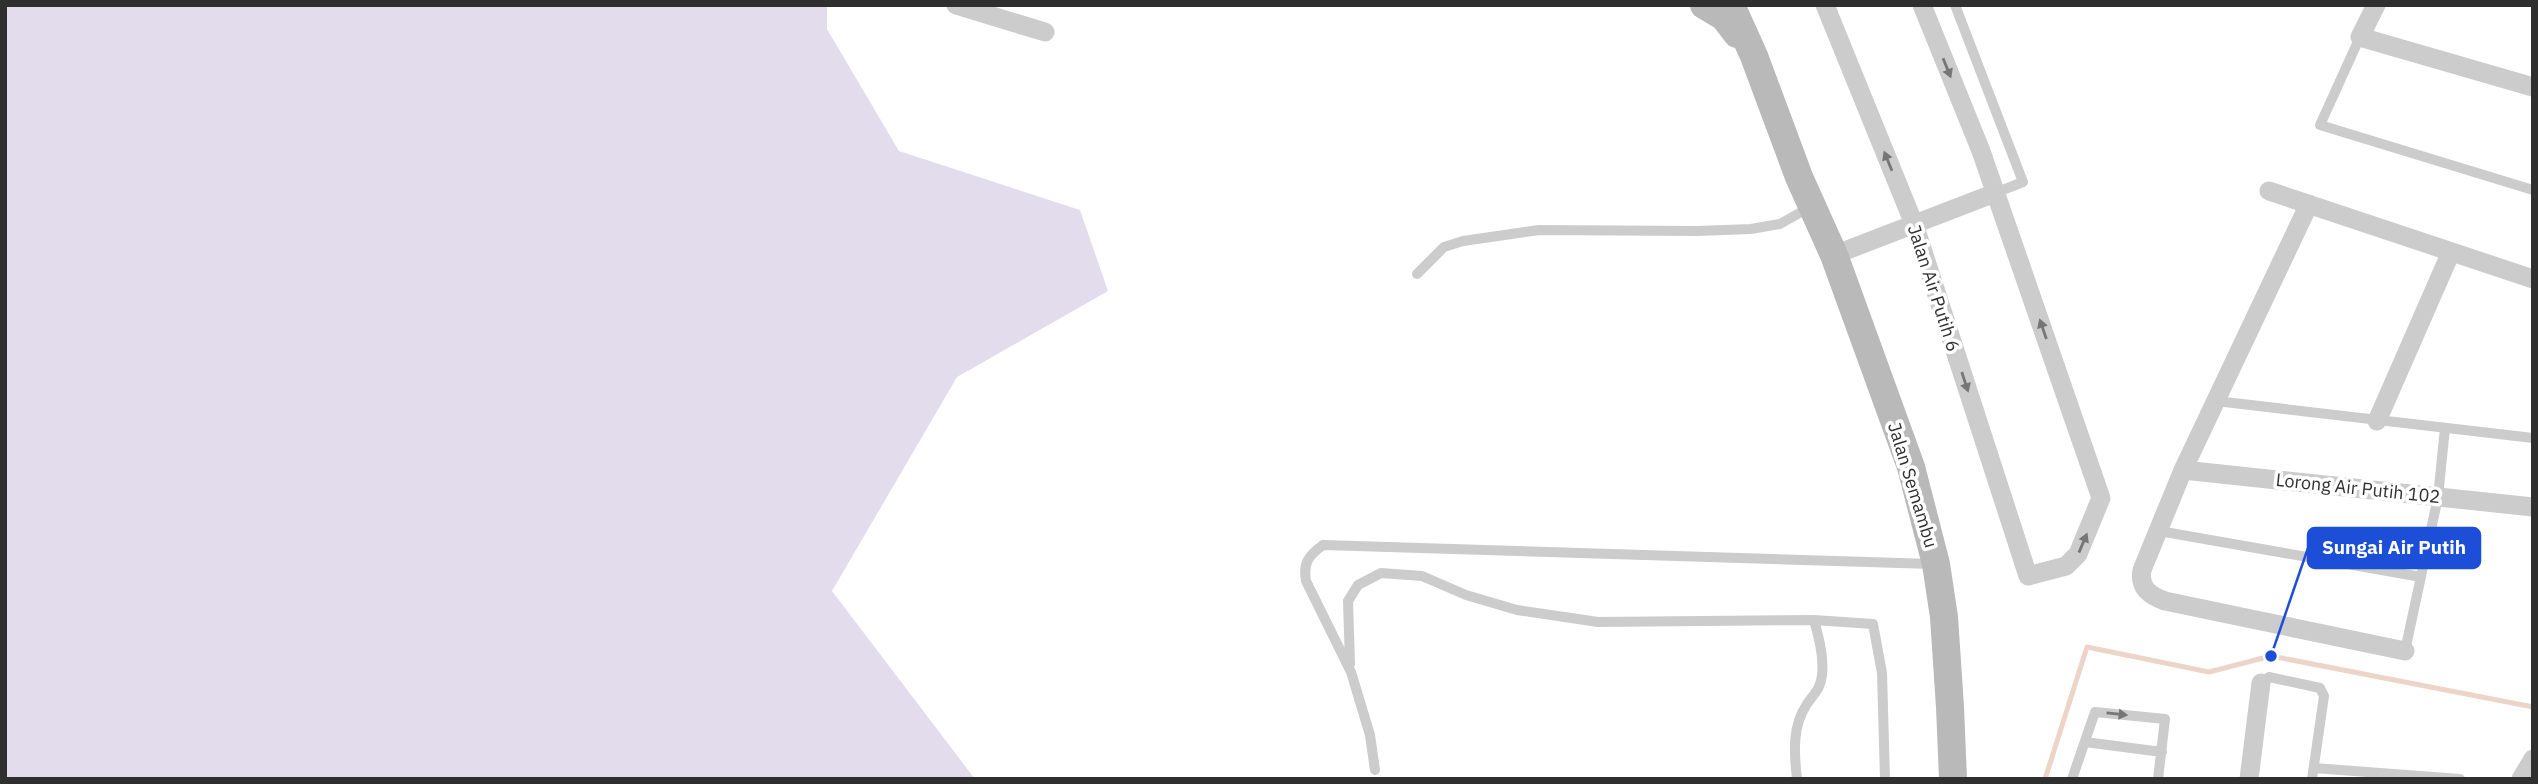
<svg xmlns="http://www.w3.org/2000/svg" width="2538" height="784" font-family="'IBM Plex Sans',sans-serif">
  <rect width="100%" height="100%" fill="#fff"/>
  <!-- green -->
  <path fill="#e3dced" d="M5,5H827V29L899,151L1080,210L1108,291L957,377L832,591L975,779H5Z"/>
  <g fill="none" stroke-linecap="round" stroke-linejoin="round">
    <!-- stream -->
    <path stroke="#edd4c8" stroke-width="5" d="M2045,779L2087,647L2209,672L2271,656L2533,707"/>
    <!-- lane -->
    <path stroke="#ccc" stroke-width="10" d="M1955,5L2023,182L1995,193
      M2360,37L2320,125L2533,190
      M1417,274L1444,247L1463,241L1539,230L1697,231L1751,229L1780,224L1810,207
      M2216,401L2533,438
      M2159,531L2421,577
      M2405,651L2438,497L2445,428
      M1350,664L1348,601L1358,585L1381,573L1422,576L1466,595L1517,610L1598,622L1814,620L1873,624L1882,673L1885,779
      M2261,683L2269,677L2320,688L2324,696L2312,779
      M2085,742L2162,752
      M2314,768L2460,779
      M1375,770L1370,735L1351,672L1306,581C1303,563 1308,556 1323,545L1932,564
      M1797,779C1794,753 1792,726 1807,704C1814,694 1821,688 1822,675C1824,657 1819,638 1814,620
      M2072,779L2095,712L2165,719L2158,779"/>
    <!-- street -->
    <path stroke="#ccc" stroke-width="19" d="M956,5L1045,32
      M1825,5L1914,224L2028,576L2066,566L2078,554L2101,498L1981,151L1922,5
      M2376,5L2360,37L2533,87
      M2269,191L2533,279
      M2309,204L2183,470L2142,570C2139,588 2149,595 2165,601L2405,651
      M1834,255L1995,193
      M2377,421L2451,252
      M2183,470L2533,507
      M2249,779L2261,683
      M2521,779L2533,759"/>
    <!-- secondary -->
    <path stroke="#b9b9b9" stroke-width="28" d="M1704,5L1724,17L1737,34
      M1731,5L1754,56L1799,177L1834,255L1911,467L1936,564L1944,617L1950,707L1953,779"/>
  </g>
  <!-- one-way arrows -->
  <defs><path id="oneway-solid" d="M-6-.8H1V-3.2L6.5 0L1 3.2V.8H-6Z" transform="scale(1.75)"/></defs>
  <g fill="#767676">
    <use href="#oneway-solid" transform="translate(1947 68) rotate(68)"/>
    <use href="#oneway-solid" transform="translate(1888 161) rotate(-112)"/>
    <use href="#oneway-solid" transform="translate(2043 329) rotate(-109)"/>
    <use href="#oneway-solid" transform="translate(1965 382) rotate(72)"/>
    <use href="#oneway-solid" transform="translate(2083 543) rotate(-67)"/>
    <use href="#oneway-solid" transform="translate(2117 714) rotate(6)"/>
  </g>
  <g text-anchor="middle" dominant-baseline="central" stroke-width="7" stroke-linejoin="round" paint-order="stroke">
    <!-- street labels -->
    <g font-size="18" fill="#2f2f2f" stroke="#fff">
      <text transform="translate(1934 288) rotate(72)">Jalan Air Putih 6</text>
      <text transform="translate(1913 485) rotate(73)">Jalan Semambu</text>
      <text transform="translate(2358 488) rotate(6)">Lorong Air Putih 102</text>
    </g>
  </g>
  <!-- callouts -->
  <path fill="none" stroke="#1d4ed8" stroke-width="2.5" d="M2271 656L2308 548"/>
  <circle fill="#1d4ed8" stroke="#fff" stroke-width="2.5" cx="2271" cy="656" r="7"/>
  <rect fill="#1d4ed8" stroke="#1d4ed8" stroke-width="2.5" x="2308" y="528" width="172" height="40" rx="7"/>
  <g font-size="19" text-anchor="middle" font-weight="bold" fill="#fff">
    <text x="2394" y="554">Sungai Air Putih</text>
  </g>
  <!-- border -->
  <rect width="2538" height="784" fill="none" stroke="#2f2f2f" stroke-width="14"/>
</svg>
